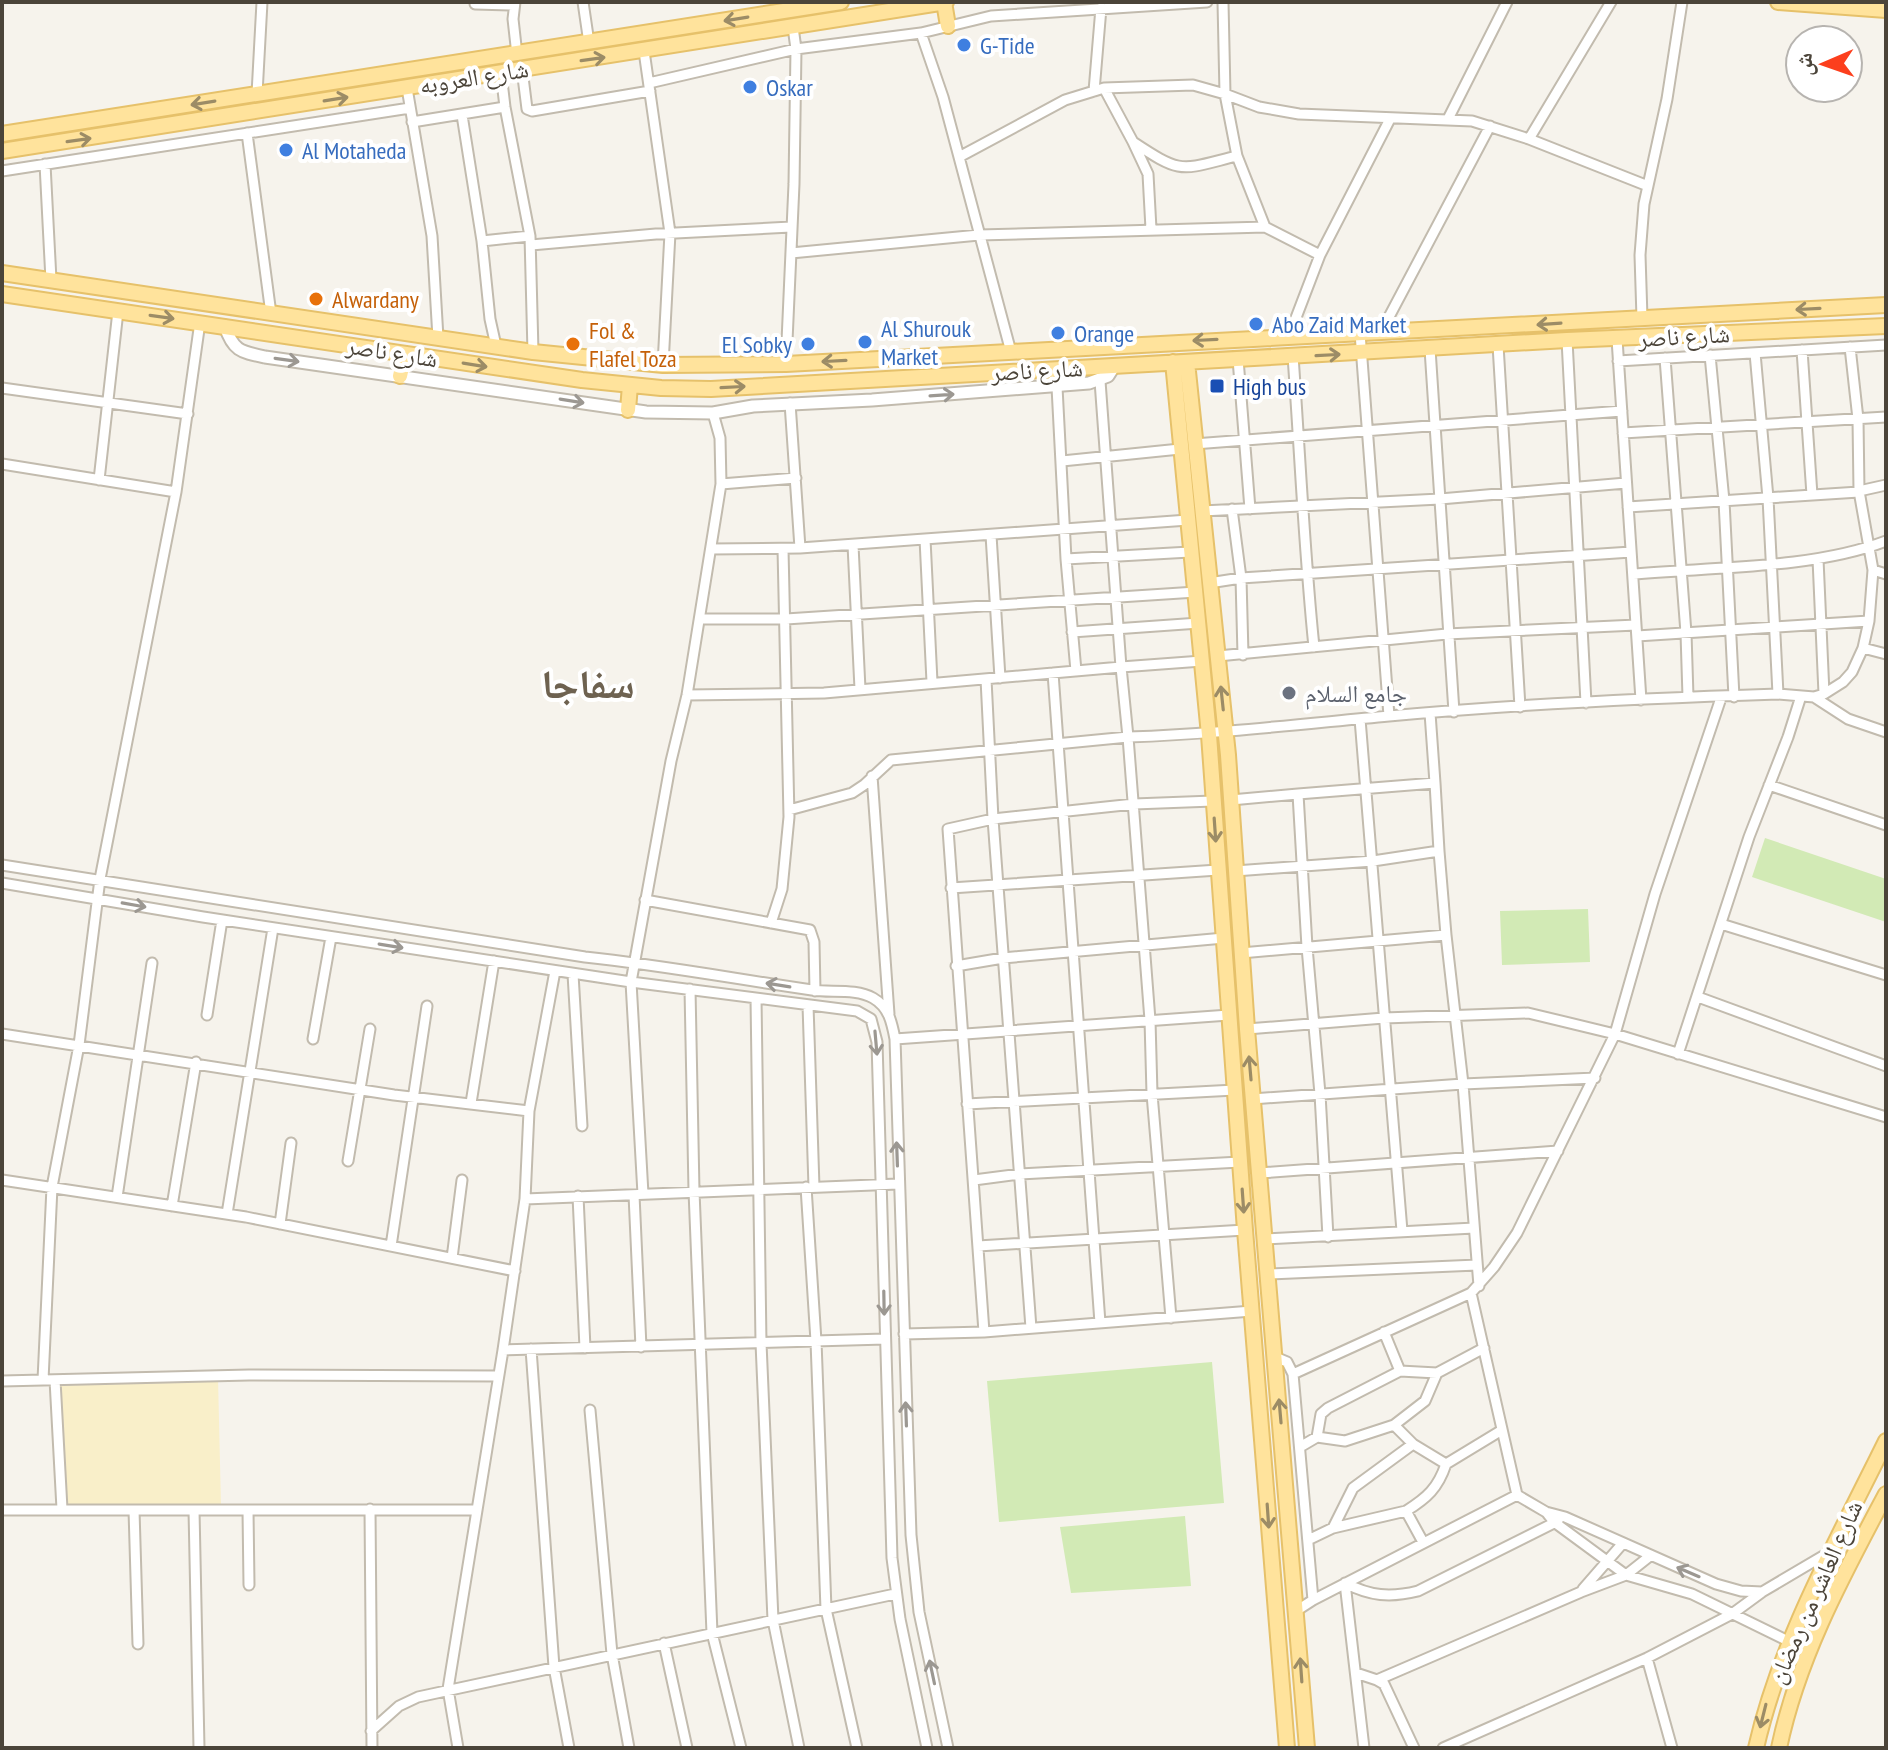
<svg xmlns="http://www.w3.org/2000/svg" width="1888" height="1750" font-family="'PT Sans Narrow','Noto Naskh Arabic',sans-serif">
  <rect width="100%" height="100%" fill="#f6f3ec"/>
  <!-- green -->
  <path fill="#d2eab5" d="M1765,838L1886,879V922L1752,877Z
    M1588,909L1590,962L1502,965L1500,911Z
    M1212,1362L1224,1503L999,1522L987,1381Z
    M1185,1516L1191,1586L1071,1593L1060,1527Z"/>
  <!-- sand -->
  <path fill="#f9efc9" d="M218,1378L221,1506L62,1509L55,1380Z"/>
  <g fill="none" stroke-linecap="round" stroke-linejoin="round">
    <!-- minor casing -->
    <g stroke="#c2bbae" stroke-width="13">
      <path id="minor" d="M515,2L513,19L517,55
        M583,2L589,43
        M475,4L513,5
        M921,33L943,97L1011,352
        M644,51L670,233L663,365
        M522,69L527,109L532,111L650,91
        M501,73L505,107L530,236L533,352
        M649,83L796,49L921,33L991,16L1207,2
        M407,88L432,236L438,338
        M1104,88L1133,142
        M1094,91L1101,8
        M257,94L262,2
        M1225,94L1259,107L1299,114L1472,121L1529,139L1648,186
        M462,115L482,241L490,319L496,346
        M1448,119L1507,2
        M412,122L505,107
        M247,133L271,314
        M1529,139L1611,2
        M1237,156L1265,227L1320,255L1289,336
        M959,157L1065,100L1104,88L1193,85L1225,94L1223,2
        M45,164L51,280
        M2,171L410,108
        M1151,229L1148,174L1133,142C1183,175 1180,170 1237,156L1225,94
        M482,241L530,236
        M531,245L656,234L791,227
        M791,253L979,235L1265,227
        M1320,255L1390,119
        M1642,318L1640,255L1644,204L1667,99L1682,2
        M1381,332L1490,126
        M1360,333L1389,716
        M1617,339L1641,700
        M1567,340L1586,703
        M1498,345L1520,707
        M1430,349L1454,712
        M1802,350L1812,495
        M1755,353L1768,498L1778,694
        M1710,355L1724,501L1734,697
        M1293,356C1300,453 1304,550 1314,647
        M1665,358L1686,633L1688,697
        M1238,359L1250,509
        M1618,361L1886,345
        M786,364L794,184L796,49L793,27
        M1100,381L1121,667L1202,661
        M1057,387L1066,559L1076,671
        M2,388L188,414
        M790,403L800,548
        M1623,433L1886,417
        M1194,444L1622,411
        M1062,461L1180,449
        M2,464L176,492
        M99,480L118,311
        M721,484L796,478
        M1859,491L1886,485
        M1628,507L1859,492
        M1232,509L1241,578L1243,655
        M1202,511L1440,499L1626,483
        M991,535L1000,678
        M925,539L932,682
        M853,545L860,689
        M711,549L800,548L1188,520
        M1066,559L1190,552
        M1818,559L1824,694
        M1873,570L1886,574
        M1633,574C1712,567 1813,569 1886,541
        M1209,583L1241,578L1631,552
        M700,619H786L1196,592
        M1072,632L1199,623
        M1637,636L1869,621
        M1863,648L1886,654
        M1218,656L1447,634L1636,625
        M1053,673L1100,1323
        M986,679L993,819L1031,1328
        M687,695L824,693L1121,667L1128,737C1216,734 1302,724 1389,716C1518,704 1649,698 1778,694L1814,697L1824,694L1843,682L1852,672L1863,648L1869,621L1873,570L1859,491L1858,419L1850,347
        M1814,697L1848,719L1886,732
        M1430,713L1435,783
        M1360,719L1402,1231
        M872,776L889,1014
        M1769,785L1886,825
        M1231,800L1298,794L1307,947L1320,1094L1328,1237
        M1213,801L1134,804L993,819L948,829L984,1332L1252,1311
        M789,810L852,793L864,785L891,760L1128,737L1150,1020L1152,1094L1171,1318
        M1439,851L1446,935
        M2,865L585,957C661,965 736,979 812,990C830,993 856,988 873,998C889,1007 892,1023 895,1039L911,1535L919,1612L948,1748
        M1235,871L1373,861L1439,851L1435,783L1298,794
        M2,883L203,917L631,982L857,1011L871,1019L877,1042L892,1558L900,1619L927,1748
        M951,888L1218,870
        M645,900L810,930L814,942L815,991
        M771,923L782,889L789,817L783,549
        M1721,924L1886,975
        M1241,953L1446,935L1463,1084L1479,1286
        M956,966L1003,958L1224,938
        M573,974L582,1126
        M690,989L694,1191L712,1633L741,1748
        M1698,997L1886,1066
        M756,998L761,1343L773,1620L799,1748
        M808,1005L814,1187
        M207,1015L222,920
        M1247,1029L1384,1018L1528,1013L1615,1034L1886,1117
        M2,1034L394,1095L529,1111
        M313,1039L331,937
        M895,1039L1229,1015
        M1678,1054L1749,837L1788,737L1801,696
        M1252,1099L1463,1084L1595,1078
        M471,1103L494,961
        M967,1104L1235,1090
        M348,1161L370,1029
        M1260,1173L1558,1151
        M2,1180L246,1217L515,1271
        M974,1180L1020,1174L1240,1162
        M806,1187L816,1341L826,1609L857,1748
        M643,1194L631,982L671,761L687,695L721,484L720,438L713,413
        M634,1195L641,1347
        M578,1196L585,1348
        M117,1197L152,963
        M525,1199L898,1184
        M172,1206L196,1062
        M227,1214L273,928
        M280,1224L291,1143
        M1265,1239L1474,1228
        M391,1246L427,1006
        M978,1246L1245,1230
        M452,1258L462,1180
        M1268,1274L1477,1265
        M1471,1293L1517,1495L1546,1512L1565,1517L1716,1584L1741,1591L1762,1592
        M1384,1332L1400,1371
        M904,1334L984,1332
        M531,1349L554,1667L569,1748
        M503,1350L885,1339
        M1275,1357L1287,1362L1293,1374L1471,1293L1494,1267L1517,1233L1615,1034L1655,894L1721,698
        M1293,1374L1313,1600
        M43,1380L52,1187L79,1045L100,879L176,492L200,322
        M55,1380L62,1509
        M2,1381L249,1375L497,1376
        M590,1410L612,1654L629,1748
        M1317,1437L1321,1414L1328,1408L1400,1371L1437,1373
        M1413,1444L1394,1425L1425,1401L1437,1373L1484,1348
        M1300,1447L1317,1437L1345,1441L1394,1425
        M370,1509L372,1748
        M2,1510H475
        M134,1510L138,1644
        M194,1510L199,1748
        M248,1510L249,1585
        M1547,1513L1554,1522L1626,1575L1692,1594L1788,1641
        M1333,1528L1406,1511
        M1308,1540L1333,1528L1353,1488L1413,1444L1446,1464L1502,1430
        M1423,1542L1406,1511C1427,1498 1438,1488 1446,1464
        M1345,1583C1370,1596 1390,1598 1418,1591L1558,1521
        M1345,1583L1364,1748
        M1583,1589L1623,1543
        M1296,1611L1313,1600L1517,1495
        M664,1643L687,1748
        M1647,1658L1672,1748
        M1356,1673L1377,1680L1384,1684L1414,1748
        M1377,1680L1581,1592L1626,1575L1650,1556
        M371,1731L399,1706L418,1697L895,1594
        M458,1748L448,1689L503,1350L525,1199L529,1111L555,971
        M1443,1748L1647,1658L1732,1614L1762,1592L1828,1553"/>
    </g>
    <!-- tertiary casing -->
    <g stroke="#c2bbae" stroke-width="15">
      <path id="tertiary" d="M225,326C233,351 241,352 265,357L646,412L713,413L753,406L872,400L1089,383L1108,376L1115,365"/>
    </g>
    <!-- primary casing -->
    <g stroke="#e6c16a" stroke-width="18">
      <path id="primary" d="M944,2L948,26
        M1778,2L1886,10
        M2,134L841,2
        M2,151L946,2
        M2,273L533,352L663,365L786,364L1886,305
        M2,294L582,380L661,388L711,389L1567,340L1886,326
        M1173,362L1209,735L1245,1230L1287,1748
        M1187,362L1228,755L1247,1029L1307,1748
        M400,376L405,354
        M628,410L630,385
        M1756,1748C1781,1639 1837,1541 1886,1441
        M1779,1748C1798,1657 1843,1575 1886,1494"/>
    </g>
    <!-- minor -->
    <use href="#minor" stroke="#fff" stroke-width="9"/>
    <!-- tertiary -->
    <use href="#tertiary" stroke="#fff" stroke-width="11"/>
    <!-- primary -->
    <use href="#primary" stroke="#ffe39c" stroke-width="14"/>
  </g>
  <!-- one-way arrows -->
  <defs><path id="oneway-shaft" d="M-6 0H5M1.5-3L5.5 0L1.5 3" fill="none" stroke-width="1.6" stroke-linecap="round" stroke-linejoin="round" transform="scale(2)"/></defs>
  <g stroke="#9c8c66">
    <use href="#oneway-shaft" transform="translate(736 19) rotate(171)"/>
    <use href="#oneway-shaft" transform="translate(593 59) rotate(-8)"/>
    <use href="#oneway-shaft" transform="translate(336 99) rotate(-9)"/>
    <use href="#oneway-shaft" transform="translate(203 103) rotate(171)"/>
    <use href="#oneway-shaft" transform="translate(79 140) rotate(-8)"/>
    <use href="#oneway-shaft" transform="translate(1808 309) rotate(177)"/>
    <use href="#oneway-shaft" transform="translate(162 317) rotate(8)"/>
    <use href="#oneway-shaft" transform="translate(1549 324) rotate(176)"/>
    <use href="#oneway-shaft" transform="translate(1205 340) rotate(177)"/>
    <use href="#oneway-shaft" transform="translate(1328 355) rotate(-3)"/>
    <use href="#oneway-shaft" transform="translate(834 361) rotate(177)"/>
    <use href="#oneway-shaft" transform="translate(475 365) rotate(9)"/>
    <use href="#oneway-shaft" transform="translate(733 387) rotate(-3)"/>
    <use href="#oneway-shaft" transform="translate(1222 698) rotate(-96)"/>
    <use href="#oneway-shaft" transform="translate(1215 830) rotate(86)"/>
    <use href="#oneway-shaft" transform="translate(1250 1068) rotate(-95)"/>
    <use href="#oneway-shaft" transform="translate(1243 1201) rotate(86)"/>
    <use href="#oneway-shaft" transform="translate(1280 1411) rotate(-95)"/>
    <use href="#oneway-shaft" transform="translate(1268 1516) rotate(86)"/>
    <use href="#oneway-shaft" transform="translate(1301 1670) rotate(-94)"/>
    <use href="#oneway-shaft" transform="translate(1763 1716) rotate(104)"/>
  </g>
  <g stroke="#9c9892">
    <use href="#oneway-shaft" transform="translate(287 360) rotate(8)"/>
    <use href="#oneway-shaft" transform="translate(942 395) rotate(-4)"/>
    <use href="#oneway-shaft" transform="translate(572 401) rotate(9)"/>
    <use href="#oneway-shaft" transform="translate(134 905) rotate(10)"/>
    <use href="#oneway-shaft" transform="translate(391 946) rotate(9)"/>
    <use href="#oneway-shaft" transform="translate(778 985) rotate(-171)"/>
    <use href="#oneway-shaft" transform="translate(876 1043) rotate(85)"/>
    <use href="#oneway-shaft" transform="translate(897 1154) rotate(-92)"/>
    <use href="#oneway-shaft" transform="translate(884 1303) rotate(89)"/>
    <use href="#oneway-shaft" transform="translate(906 1414) rotate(-92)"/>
    <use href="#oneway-shaft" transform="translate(1688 1572) rotate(-157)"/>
    <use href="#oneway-shaft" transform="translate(932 1672) rotate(-102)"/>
  </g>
  <!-- markers -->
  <g fill="#3f7fe0" stroke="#fff" stroke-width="3">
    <circle cx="964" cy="45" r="8"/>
    <circle cx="750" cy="87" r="8"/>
    <circle cx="286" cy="150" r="8"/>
    <circle cx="1256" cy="324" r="8"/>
    <circle cx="1058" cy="333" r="8"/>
    <circle cx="865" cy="342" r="8"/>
    <circle cx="808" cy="344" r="8"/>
  </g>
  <g fill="#e8710a" stroke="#fff" stroke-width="3">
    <circle cx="316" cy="299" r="8"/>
    <circle cx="573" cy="344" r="8"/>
  </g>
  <rect fill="#1a4fb4" stroke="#fff" stroke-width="3" x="1209" y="378" width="16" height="16" rx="4"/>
  <circle fill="#6b7280" stroke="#fff" stroke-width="3" cx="1289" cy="693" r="8"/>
  <g text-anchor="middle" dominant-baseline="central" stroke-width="8" stroke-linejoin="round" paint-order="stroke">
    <!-- shop labels -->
    <g font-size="24" fill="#366cbe" stroke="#fff" text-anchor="start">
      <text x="980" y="45">G-Tide</text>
      <text x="766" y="87">Oskar</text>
      <text x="302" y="150">Al Motaheda</text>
      <text x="1272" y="324">Abo Zaid Market</text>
      <text x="881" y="328">Al Shurouk<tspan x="881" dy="28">Market</tspan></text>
      <text x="1074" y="333">Orange</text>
      <text x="792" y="344" text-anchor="end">El Sobky</text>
    </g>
    <!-- street labels -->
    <g font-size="24" fill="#4b4439" stroke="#fff">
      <text transform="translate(474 77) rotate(-9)">شارع العروبه</text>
      <text transform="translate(1684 336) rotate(-3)">شارع ناصر</text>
      <text transform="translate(392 352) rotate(9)">شارع ناصر</text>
      <text transform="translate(1037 370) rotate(-3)">شارع ناصر</text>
      <text transform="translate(1815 1592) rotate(-66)">شارع العاشر من رمضان</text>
    </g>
    <!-- food labels -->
    <g font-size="24" fill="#c56008" stroke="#fff" text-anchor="start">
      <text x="332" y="299">Alwardany</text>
      <text x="589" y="330">Fol &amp;<tspan x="589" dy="28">Flafel Toza</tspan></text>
    </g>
    <!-- transit labels -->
    <g font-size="24" fill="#164399" stroke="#fff" text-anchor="start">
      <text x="1233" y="386">High bus</text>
    </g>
    <!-- worship labels -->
    <g font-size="24" fill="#5b616d" stroke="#fff" text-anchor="start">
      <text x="1305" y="693">جامع السلام</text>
    </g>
    <!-- town labels -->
    <g font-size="40" font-weight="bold" fill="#6e6250" stroke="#fff">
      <text x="588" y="683">سفاجا</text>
    </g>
  </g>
  <!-- border -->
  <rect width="1888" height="1750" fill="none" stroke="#4b4439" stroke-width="8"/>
  <!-- north arrow -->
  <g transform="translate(1824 64) rotate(268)"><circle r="38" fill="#ffffff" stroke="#b7b4b0" stroke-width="2"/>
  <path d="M0-6L14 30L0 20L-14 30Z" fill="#fc3f1d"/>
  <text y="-12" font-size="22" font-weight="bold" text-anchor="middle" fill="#4b4439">ش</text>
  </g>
</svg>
